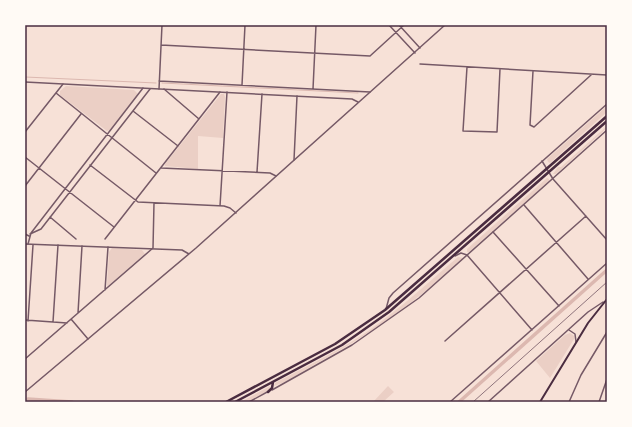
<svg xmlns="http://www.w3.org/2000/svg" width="632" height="427" font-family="'Varela Round',sans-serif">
  <rect width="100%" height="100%" fill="#f7e1d7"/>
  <!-- green -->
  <path fill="#ebcfc5" d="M66,86L134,90L138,94L110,130L107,131L60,95V91Z
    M221,94H224L225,97L223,138L198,136V169L165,166V164Z
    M607,106V112L550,163L548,162L547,159Z
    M607,126V128L556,174H553L558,167H561Z
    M547,178L549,179V181L469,252H467V249Z
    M112,248L142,250L145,254L108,286L107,285L109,252Z
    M458,257L463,258C418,301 366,337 312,366C300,373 287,382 274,386L275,383C307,366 341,350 371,329C402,307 430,281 458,257Z
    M570,333L574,336V339L550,378L536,361L565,335Z
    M270,386L269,390L247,402H241Z
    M388,386L394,392L383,402H373Z"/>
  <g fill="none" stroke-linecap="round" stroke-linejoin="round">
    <!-- stream -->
    <path stroke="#dcb8b0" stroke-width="1" d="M25,77L156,83
      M162,83L358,93"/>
    <!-- canal -->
    <path stroke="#dcb8b0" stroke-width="3.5" d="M28,399L72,402
      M459,402L607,270"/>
    <!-- minor -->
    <path stroke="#755966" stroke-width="1.5" d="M389,25L415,53
      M399,25L420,48
      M161,45L370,56L404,25
      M420,64L607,75
      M467,67L463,131L497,132L500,69
      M533,71L530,125L534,127L591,75
      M159,81L370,92
      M242,85L245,25
      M159,89L162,25
      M164,89L199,119
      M313,89L316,25
      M56,93L156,173
      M133,111L178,146
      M25,132L63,84
      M25,157L114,227
      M294,160L297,96
      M542,161L553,179L607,240
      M90,165L138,202L224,206L230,208L236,213
      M161,168L270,173L276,176
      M257,172L262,94
      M25,186L81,114
      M524,205L588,279
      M220,206L227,92
      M50,217L76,239
      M493,232L559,306
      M25,234L29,236
      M30,234L41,229L150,89
      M105,239L220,92
      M28,244L31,233L143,88
      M455,256L461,253L467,255L532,330
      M105,290L108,247
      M78,313L82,246
      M71,319L88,339
      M25,320L67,323
      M28,321L33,245
      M53,322L58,245
      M569,330L575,334L576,342
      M445,341L586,216
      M25,359L153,248L154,203
      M450,402L607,263
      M488,402L588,312L603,302
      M569,402L581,375L607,332
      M599,402L607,379"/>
    <!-- tertiary -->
    <path stroke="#755966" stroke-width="1.5" d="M25,82L352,99L358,102
      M25,244L182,250L189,254
      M386,309L389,298L393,293L607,104
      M272,390L352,345L419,298L607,130
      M25,392L196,248L445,25
      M249,402L269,391"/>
    <!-- secondary -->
    <path stroke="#4a2c40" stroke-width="2" d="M540,402L588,323L607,299"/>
    <!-- trunk -->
    <path stroke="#4a2c40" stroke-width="2.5" d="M268,392L272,388L273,382
      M226,402L335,344L385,310L607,116
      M235,402L342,345L389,312L607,121"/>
    <!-- rail -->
    <path stroke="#8f747c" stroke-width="1" d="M473,402L607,282"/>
  </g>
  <!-- border -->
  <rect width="632" height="427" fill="none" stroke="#fffaf5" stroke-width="52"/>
  <rect x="26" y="26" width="580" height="375" fill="none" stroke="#4a2c40" stroke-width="1.5"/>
</svg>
